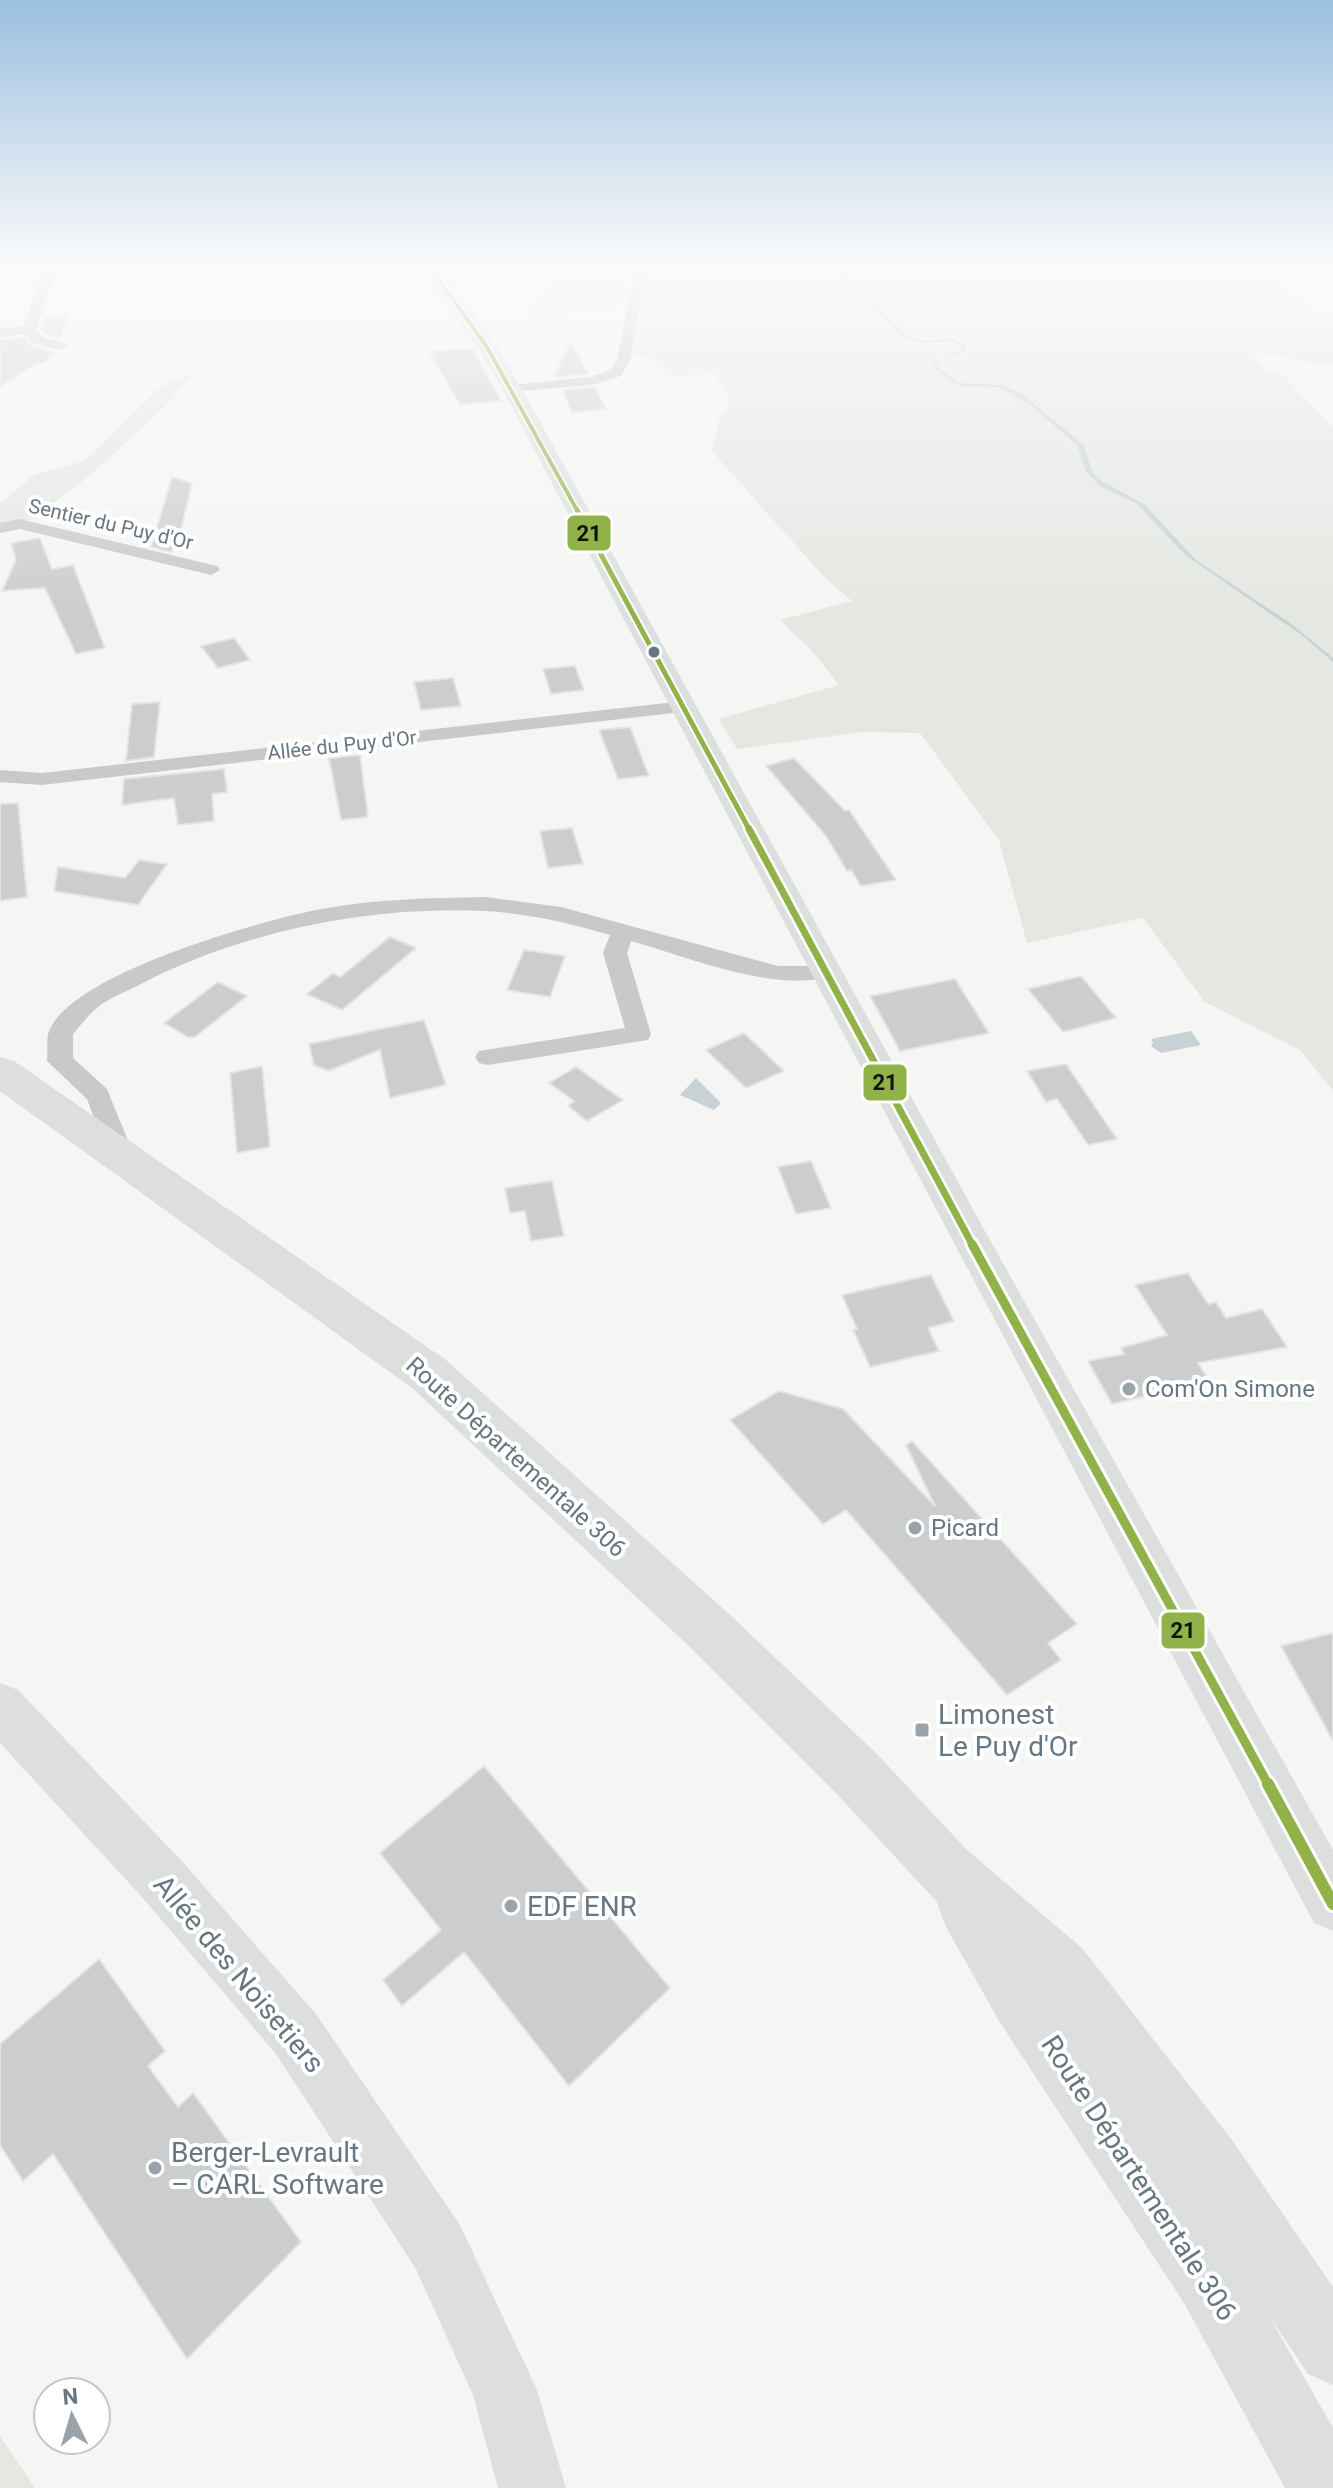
<svg xmlns="http://www.w3.org/2000/svg" width="1333" height="2488" font-family="Roboto,sans-serif">
  <rect width="100%" height="100%" fill="#f5f5f4"/>
  <!-- green -->
  <path fill="#e4e7e2" d="M549,266H631L622,304L532,318L528,312L557,275Z
    M648,266H1212L1230,280L1273,279L1333,329V365C1304,366 1280,352 1252,354L1269,371L1282,374L1333,427V1091L1300,1050L1205,1002L1143,918L1027,943L999,840L920,733L862,732L737,749L719,719L839,685L814,653L780,620L852,601L824,577L712,451L719,420L729,403L725,387L714,374L670,377L651,359L633,355Z
    M194,374L170,402L94,472L33,519L0,525V504L34,475L84,461L157,390L173,379Z
    M0,2436L35,2488H0Z"/>
  <!-- water -->
  <path fill="#c8d1d3" d="M833,266H836L908,337L928,341L954,339L964,344L966,352L938,361L936,365L960,383L1003,385L1023,395L1084,445L1092,471L1098,479L1144,504L1196,560L1290,623L1333,658V662L1303,636L1185,555L1136,503L1101,487L1086,472L1077,446L1031,405L999,387H963L955,384L937,371L932,363L961,351L960,345L953,341L923,343L902,337Z
    M1191,1031L1201,1045L1161,1053L1151,1046L1153,1042L1151,1039Z
    M696,1078L721,1103L714,1110L680,1095Z"/>
  <!-- building -->
  <path fill="#cbcdce" stroke="#e4e4e4" stroke-width="2" d="M67,316L61,339L45,334L40,329L44,318Z
    M25,337L32,346L55,352L44,363H37L0,387V340Z
    M571,341L588,374L557,377L555,374Z
    M474,349L479,360L501,401L460,405L429,351Z
    M595,387L606,409L572,413L563,390Z
    M172,477L192,483L177,547L170,552L151,547Z
    M40,538L52,569L73,565L105,648L76,654L45,588L2,591L16,560L11,543Z
    M234,638L250,660L218,668L201,646Z
    M575,666L584,690L551,694L543,669Z
    M453,678L461,706L421,710L414,682Z
    M160,702L154,757L126,761L132,704Z
    M630,727L649,776L618,779L599,730Z
    M360,755L368,817L341,820L329,758Z
    M794,758L845,811L849,810L896,880L861,886L851,870L847,871L826,836L766,766Z
    M224,769L227,792L212,794L214,821L178,825L174,798L122,805L124,779Z
    M18,803L27,897L0,901V804Z
    M572,828L583,864L548,868L540,831Z
    M139,860L167,864L138,905L54,891L58,867L125,878Z
    M390,937L416,948L342,1010L307,994L333,973L340,977Z
    M524,950L565,956L550,997L507,990Z
    M1081,976L1116,1018L1063,1032L1028,989Z
    M955,979L989,1033L900,1051L870,996Z
    M218,982L247,996L195,1037H188L164,1023Z
    M424,1020L446,1085L390,1098L380,1050L328,1071L314,1065L309,1044Z
    M744,1033L784,1071L746,1088L706,1050Z
    M1066,1064L1095,1107L1117,1139L1088,1145L1057,1099L1046,1102L1027,1071Z
    M262,1066L270,1147L237,1153L230,1073Z
    M576,1067L623,1100L587,1121L568,1106L574,1101L549,1083Z
    M811,1161L831,1208L796,1214L778,1167Z
    M552,1181L564,1236L531,1241L525,1211L510,1213L505,1188Z
    M1188,1273L1208,1304L1216,1302L1226,1318L1262,1309L1287,1347L1198,1363L1209,1381L1112,1404L1088,1361L1124,1354L1121,1348L1167,1335L1135,1285Z
    M931,1275L954,1321L928,1328L939,1351L870,1367L853,1330L857,1329L842,1295Z
    M779,1391L843,1409L935,1506L906,1445L912,1441L1077,1624L1048,1643L1061,1660L1007,1695L846,1510L823,1524L730,1420Z
    M1333,1633V1741L1281,1646Z
    M484,1766L670,1988L569,2086L464,1952L402,2006L383,1980L441,1930L380,1853Z
    M99,1959L165,2051L148,2066L178,2107L193,2093L301,2242L187,2359L53,2154L23,2181L0,2145V2044Z"/>
  <g fill="none" stroke-linecap="round" stroke-linejoin="round">
    <!-- street -->
    <path fill="#c8c9ca" fill-rule="evenodd" d="M44,266H56L37,330L43,337L65,343L67,346L60,350L33,343L26,334L0,337V329L24,326Z
      M635,266H647L631,359L621,376L592,385L507,392L505,389L512,385L590,377L610,370L617,359Z
      M20,519L217,566L220,570L211,575L20,529L0,533V523Z
      M684,701L691,703L694,707L691,711L42,785L0,782V770L42,773Z
      M485,897L561,907L778,966H834L838,971L834,976C772,993 692,958 631,941L627,953L651,1034L648,1040L488,1065L479,1063L475,1057L479,1051L625,1028L603,953L610,935C569,923 527,913 484,911C369,906 243,931 141,984C128,991 110,997 98,1007C89,1014 81,1025 73,1034V1058L107,1089L135,1158L131,1165L122,1168L113,1165L109,1158L87,1099L47,1061C48,1052 46,1039 49,1031C72,973 263,920 321,909C375,899 431,898 485,897Z"/>
    <!-- secondary -->
    <path fill="#dddede" fill-rule="evenodd" d="M420,266H438L497,347L522,389L991,1242L1333,1850V1931L1314,1923L502,389L477,348Z
      M0,1683L18,1690L179,1858L316,2014L460,2225L537,2390L566,2488H498L473,2395L416,2269L276,2054L141,1896L0,1743Z"/>
    <!-- primary -->
    <path fill="#dddede" fill-rule="evenodd" d="M0,1057L14,1061L446,1360L728,1613L876,1753L967,1850L1082,1948L1232,2140L1333,2287V2385L1308,2374L1268,2314L1333,2428V2488H1285L1184,2303L999,2021L945,1925L937,1902L836,1793L690,1647L412,1388L0,1091Z"/>
    <!-- bus-1-far4 casing -->
    <g stroke="#fff" stroke-width="7">
      <path id="bus-1-far4" d="M429,266L487,347L578,512"/>
    </g>
    <!-- bus-1-far3 casing -->
    <g stroke="#fff" stroke-width="9">
      <path id="bus-1-far3" d="M577,510L750,831"/>
    </g>
    <!-- bus-1-far2 casing -->
    <g stroke="#fff" stroke-width="12">
      <path id="bus-1-far2" d="M749,829L973,1246"/>
    </g>
    <!-- bus-1-far1 casing -->
    <g stroke="#fff" stroke-width="15">
      <path id="bus-1-far1" d="M972,1244L1269,1786"/>
    </g>
    <!-- bus-1 casing -->
    <g stroke="#fff" stroke-width="18">
      <path id="bus-1" d="M1268,1784L1333,1904"/>
    </g>
    <!-- bus-1-far4 -->
    <use href="#bus-1-far4" stroke="#91b249" stroke-width="4"/>
    <!-- bus-1-far3 -->
    <use href="#bus-1-far3" stroke="#91b249" stroke-width="5"/>
    <!-- bus-1-far2 -->
    <use href="#bus-1-far2" stroke="#91b249" stroke-width="7"/>
    <!-- bus-1-far1 -->
    <use href="#bus-1-far1" stroke="#91b249" stroke-width="9"/>
    <!-- bus-1 -->
    <use href="#bus-1" stroke="#91b249" stroke-width="12"/>
  </g>
  <!-- sky -->
  <linearGradient id="sky" x2="0" y2="1"><stop stop-color="#9bc0e0"/><stop offset="0.43" stop-color="#fafafa"/><stop offset="1" stop-color="#fafafa" stop-opacity="0"/></linearGradient>
  <rect width="1333" height="615" fill="url(#sky)"/>
  <!-- markers -->
  <circle fill="#677782" stroke="#fff" stroke-width="3" cx="654" cy="652" r="7"/>
  <g fill="#99a3aa" stroke="#fff" stroke-width="3">
    <circle cx="1129" cy="1389" r="8"/>
    <circle cx="915" cy="1528" r="8"/>
    <rect x="914" y="1722" width="16" height="16" rx="4"/>
    <circle cx="511" cy="1906" r="8"/>
    <circle cx="155" cy="2168" r="8"/>
  </g>
  <g text-anchor="middle" dominant-baseline="central" stroke-width="8" stroke-linejoin="round" paint-order="stroke">
    <!-- far-street labels -->
    <g font-size="20" fill="#677782" stroke="#fff">
      <text transform="translate(111 524) rotate(13)">Sentier du Puy d'Or</text>
      <text transform="translate(342 745) rotate(-6)">Allée du Puy d'Or</text>
    </g>
    <!-- poi labels -->
    <g font-size="24" fill="#677782" stroke="#fff" text-anchor="start">
      <text x="1145" y="1389">Com'On Simone</text>
      <text x="931" y="1528">Picard</text>
    </g>
    <!-- street labels -->
    <g font-size="24" fill="#677782" stroke="#fff">
      <text transform="translate(516 1457) rotate(42)">Route Départementale 306</text>
    </g>
    <!-- near-poi labels -->
    <g font-size="28" fill="#677782" stroke="#fff" text-anchor="start">
      <text x="938" y="1714">Limonest<tspan x="938" dy="32">Le Puy d'Or</tspan></text>
      <text x="527" y="1906">EDF ENR</text>
      <text x="171" y="2152">Berger-Levrault<tspan x="171" dy="32">– CARL Software</tspan></text>
    </g>
    <!-- near-street labels -->
    <g font-size="28" fill="#677782" stroke="#fff">
      <text transform="translate(239 1974) rotate(50)">Allée des Noisetiers</text>
      <text transform="translate(1139 2178) rotate(57)">Route Départementale 306</text>
    </g>
  </g>
  <g stroke="#fff" stroke-width="3">
    <rect x="566" y="514" width="46" height="38" rx="8" fill="#91b249"/>
    <rect x="862" y="1063" width="46" height="39" rx="8" fill="#91b249"/>
    <rect x="1160" y="1611" width="46" height="39" rx="8" fill="#91b249"/>
  </g>
  <g font-size="22" text-anchor="middle" font-weight="bold" fill="#111">
    <text x="589" y="541">21</text>
    <text x="885" y="1090">21</text>
    <text x="1183" y="1638">21</text>
  </g>
  <!-- north arrow -->
  <g transform="translate(72 2416) rotate(355)"><circle r="38" fill="#ffffff" stroke="#c2c9cd" stroke-width="2"/>
  <path d="M0-6L14 30L0 20L-14 30Z" fill="#99a3aa"/>
  <text y="-12" font-size="22" font-weight="bold" text-anchor="middle" fill="#677782">N</text>
  </g>
</svg>
